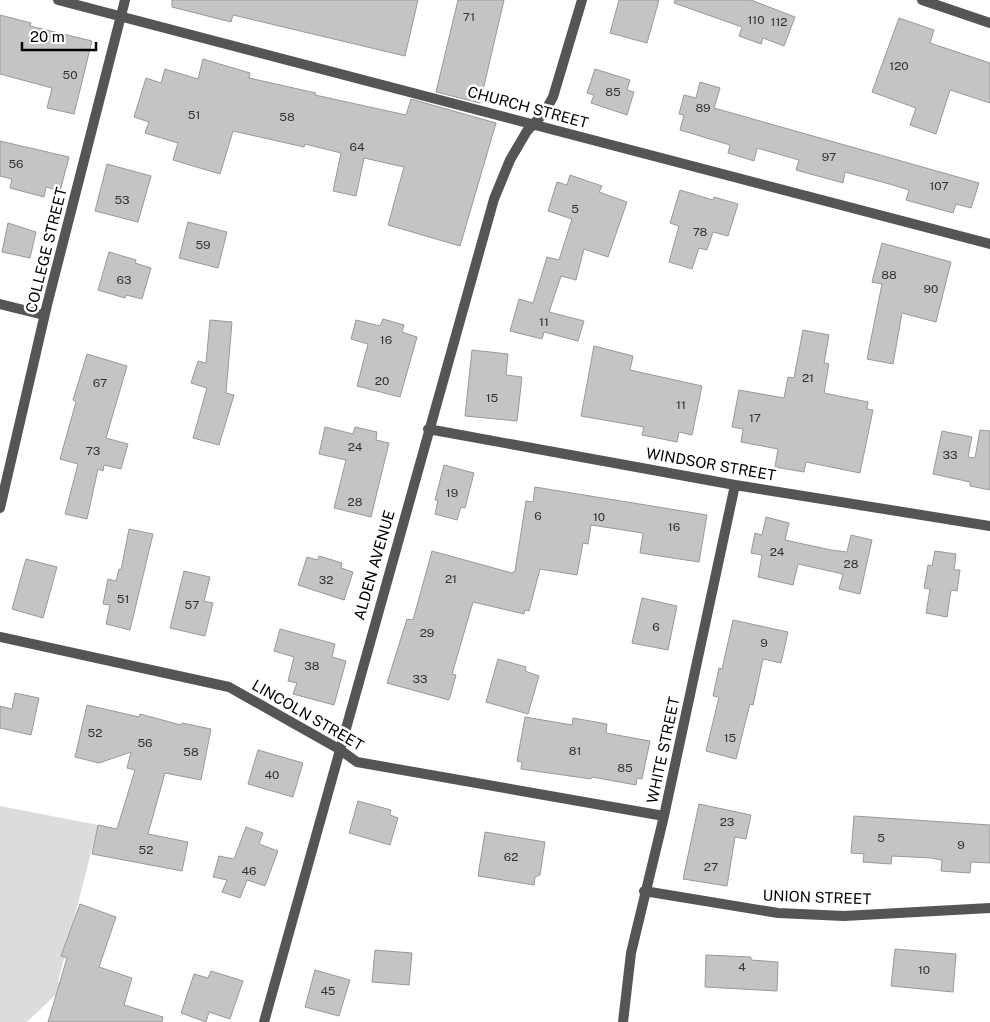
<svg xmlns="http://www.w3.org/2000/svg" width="990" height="1022" font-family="'Public Sans',sans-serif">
  <rect width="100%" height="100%" fill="#fff"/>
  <!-- green -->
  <path fill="#dcdcdc" d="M0,806L98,825L58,982L66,985L27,1022H0Z"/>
  <!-- building -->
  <path fill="#c4c4c4" stroke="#999" d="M172,0H418L405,56L233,15L231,22L172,7Z
    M458,0H504L480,103L436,92Z
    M619,0H659L647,43L610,33Z
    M675,0H751L795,17L784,46L763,38L761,44L739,36L742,27L674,3Z
    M0,15L31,23L30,26L92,41L74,114L47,108L52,88L0,74Z
    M899,18L934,30L930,43L990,63V103L950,90L936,134L910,125L916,108L872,92Z
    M203,59L250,73L249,78L316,93L315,95L406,115L411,99L496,123L460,246L388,225L404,167L364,158L356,196L333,191L341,153L305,144L304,147L233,131L220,174L173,160L178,143L145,133L149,122L134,117L146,78L161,83L165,69L198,79Z
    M595,69L630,80L627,90L634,92L627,115L591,103L594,95L587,93Z
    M700,82L720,88L714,108L979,183L971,208L956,204L953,213L906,200L909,190L893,185L845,172L843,183L796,170L799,160L757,148L754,161L728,153L730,145L680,130L684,115L679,114L684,95L696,98Z
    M0,141L69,157L60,191L46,187L44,197L10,188L12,179L0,176Z
    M107,164L151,176L138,222L95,211Z
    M570,175L602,186L599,192L627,202L608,257L584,249L576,280L561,276L549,312L584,321L578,341L544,332L542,339L510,331L519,299L533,303L547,257L559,260L572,219L548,211L557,182L567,185Z
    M680,190L713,200L714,197L738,204L728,236L713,232L707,250L699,248L692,269L669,262L679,226L670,223Z
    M188,222L227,232L218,268L179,258Z
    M8,223L36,232L30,258L2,252Z
    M882,243L951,262L936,322L902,313L893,364L867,359L882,284L872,282Z
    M109,252L136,260L135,263L151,268L142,299L126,295L125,298L98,290Z
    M383,319L404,325L402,332L417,337L400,397L357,386L368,344L351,339L356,320L380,326Z
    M210,320L232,322L226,393L234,395L219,445L193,438L207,388L191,383L198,361L206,363Z
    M803,330L829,335L824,363L829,364L824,393L868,402L867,409L873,410L860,473L806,462L804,472L775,467L778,449L741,442L743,429L732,427L739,390L784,398L788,377L794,378Z
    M594,346L633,356L630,370L702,386L692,435L679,432L677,442L642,435L644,427L581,416Z
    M472,350L508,354L506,375L522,377L517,421L465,416Z
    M87,354L127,366L106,438L128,444L121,469L104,465L103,471L98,469L87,519L65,514L78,464L60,459L76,402L73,400Z
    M325,427L353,434L355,427L377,432L376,440L389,443L371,517L334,508L346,460L319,454Z
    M980,430L990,431V490L970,486V482L933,474L942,431L972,437L968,457L975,458Z
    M444,465L474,473L465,508L461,507L457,520L435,514L438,500H435Z
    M535,487L707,515L699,562L640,553L643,533L591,525L588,544L583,543L577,575L540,569L529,611L525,610L524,614L473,602L452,674L456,675L449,700L387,683L407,619L413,620L432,551L512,573L515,571L526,501L533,502Z
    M766,517L789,523L785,540L831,550L847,552L851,535L872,540L860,594L839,589L843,574L798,564L793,585L758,577L762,555L751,553L755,533L762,535Z
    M129,529L153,534L130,630L106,624L110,605L103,604L108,579L116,581L119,569L121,570Z
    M935,551L956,554L954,570H960L957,591L951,590L947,617L926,613L930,589L924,588L928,565L932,566Z
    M319,556L342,563L341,568L353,572L344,600L298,585L307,557L318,560Z
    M26,559L57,567L43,618L12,609Z
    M184,571L210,577L204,601L213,603L205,636L170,628Z
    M642,598L677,606L668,650L632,643Z
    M733,620L788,632L781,663L763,659L753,705L750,704L736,759L706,751L719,697L713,696L719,668L722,669Z
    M280,629L335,644L332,657L346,661L334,705L293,694L297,683L288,681L294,657L274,651Z
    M498,659L526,667L525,671L539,676L528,714L486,702Z
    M15,693L39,698L31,735L0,728V706L12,709Z
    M87,705L139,717L140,714L181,725L182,723L211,729L201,780L165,773L148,834L188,842L182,871L92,854L98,825L117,829L135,770L127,768L131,752L99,763L75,757Z
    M525,717L572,725L573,718L607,724L606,733L650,741L642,779L637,778L636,785L592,777L591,779L521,769L522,762L517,761Z
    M258,750L303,763L293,797L248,784Z
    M358,801L391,810L390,815L398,818L390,845L349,833Z
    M699,804L751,815L746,839L735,837L727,886L683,879Z
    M854,816L990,825V863L971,862L970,873L941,871L942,860L931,858L892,856L891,864L863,862L864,854L851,853Z
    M246,827L263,833L259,844L278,851L265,886L247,880L240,898L222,892L227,880L213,877L219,856L234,859Z
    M485,832L545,842L540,875L535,877L534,885L478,876Z
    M80,904L116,917L99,967L132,978L124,1005L163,1017L162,1022H48L67,958L61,956Z
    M895,949L956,954L953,992L891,986Z
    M375,950L412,953L409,985L372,982Z
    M706,955L751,957V960L778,962L777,991L705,987Z
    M315,970L350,980L339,1016L305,1007Z
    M211,971L243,981L230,1019L209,1012L206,1022L181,1013L194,974L208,978Z"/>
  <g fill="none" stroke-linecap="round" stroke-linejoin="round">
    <!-- street -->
    <path stroke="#555" stroke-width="10" d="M58,0L990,244
      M922,0L990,23
      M0,304L44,315
      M428,429L735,485L990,526
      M0,508L47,305L125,0
      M0,637L229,687L339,749L357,762L664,816
      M644,891L778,913L844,916L990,908
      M264,1022L494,199L510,160L527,131L544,113L553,97L582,0
      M623,1022L631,953L664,816L735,485"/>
  </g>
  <g text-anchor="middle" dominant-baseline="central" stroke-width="5" stroke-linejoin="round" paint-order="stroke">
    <!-- number labels -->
    <g font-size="12" fill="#313131">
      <text x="469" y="17">71</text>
      <text x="756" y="20">110</text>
      <text x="779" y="22">112</text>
      <text x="899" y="66">120</text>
      <text x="70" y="75">50</text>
      <text x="613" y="92">85</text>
      <text x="703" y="108">89</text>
      <text x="194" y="115">51</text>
      <text x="287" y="117">58</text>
      <text x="357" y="147">64</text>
      <text x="829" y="157">97</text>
      <text x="16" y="164">56</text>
      <text x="939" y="186">107</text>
      <text x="122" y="200">53</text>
      <text x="575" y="209">5</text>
      <text x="700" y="232">78</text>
      <text x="203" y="245">59</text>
      <text x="889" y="275">88</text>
      <text x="124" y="280">63</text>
      <text x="931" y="289">90</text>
      <text x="544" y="322">11</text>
      <text x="386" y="340">16</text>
      <text x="808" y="378">21</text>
      <text x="382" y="381">20</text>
      <text x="100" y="383">67</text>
      <text x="492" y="398">15</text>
      <text x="681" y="405">11</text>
      <text x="755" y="418">17</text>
      <text x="355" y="447">24</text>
      <text x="93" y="451">73</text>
      <text x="950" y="455">33</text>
      <text x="452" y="493">19</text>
      <text x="355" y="502">28</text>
      <text x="538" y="516">6</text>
      <text x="599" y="517">10</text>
      <text x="674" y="527">16</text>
      <text x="777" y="552">24</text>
      <text x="851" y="564">28</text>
      <text x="451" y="579">21</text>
      <text x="326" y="580">32</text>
      <text x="123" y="599">51</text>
      <text x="192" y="605">57</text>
      <text x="656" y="627">6</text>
      <text x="427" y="633">29</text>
      <text x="764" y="643">9</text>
      <text x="312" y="666">38</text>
      <text x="420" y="679">33</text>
      <text x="95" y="733">52</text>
      <text x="730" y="738">15</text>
      <text x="145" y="743">56</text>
      <text x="575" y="751">81</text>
      <text x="191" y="752">58</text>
      <text x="625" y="768">85</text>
      <text x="272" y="775">40</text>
      <text x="727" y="822">23</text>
      <text x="881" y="838">5</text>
      <text x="961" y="845">9</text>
      <text x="146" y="850">52</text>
      <text x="511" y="857">62</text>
      <text x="711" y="867">27</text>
      <text x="249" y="871">46</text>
      <text x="742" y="967">4</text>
      <text x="924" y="970">10</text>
      <text x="328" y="991">45</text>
    </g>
    <!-- street labels -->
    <g font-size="15" fill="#000" stroke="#fff">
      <text transform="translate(528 107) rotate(15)">CHURCH STREET</text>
      <text transform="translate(46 250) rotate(-76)">COLLEGE STREET</text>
      <text transform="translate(711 464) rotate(10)">WINDSOR STREET</text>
      <text transform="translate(374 565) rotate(-74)">ALDEN AVENUE</text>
      <text transform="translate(308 715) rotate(30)">LINCOLN STREET</text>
      <text transform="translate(663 750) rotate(-78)">WHITE STREET</text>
      <text transform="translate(817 897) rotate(2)">UNION STREET</text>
    </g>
  </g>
  <!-- scale -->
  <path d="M22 42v8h74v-8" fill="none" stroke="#000000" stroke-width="2.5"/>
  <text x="30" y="42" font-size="15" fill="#000000" stroke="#ffffff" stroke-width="4" paint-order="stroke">20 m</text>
</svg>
